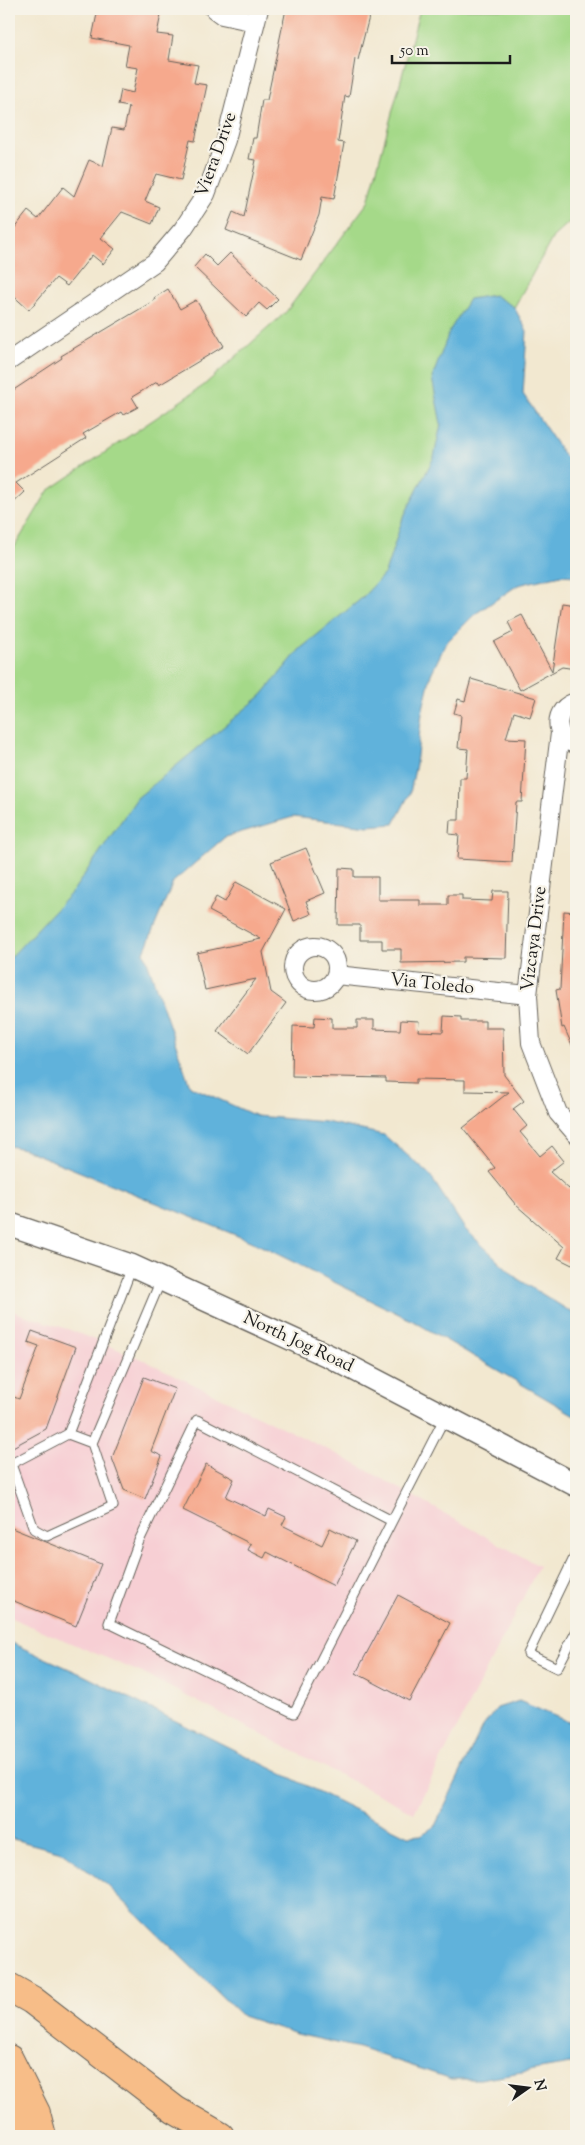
<svg xmlns="http://www.w3.org/2000/svg" width="585" height="2145" font-family="'Sorts Mill Goudy',serif">
  <rect width="100%" height="100%" fill="#f7f3e8"/>
  <filter id="ink" filterUnits="userSpaceOnUse"><feTurbulence type="fractalNoise" baseFrequency=".02" numOctaves="2"/><feDisplacementMap in="SourceGraphic" scale="10" xChannelSelector="R" yChannelSelector="G"/><feConvolveMatrix kernelMatrix="1 2 1 2 8 2 1 2 1" color-interpolation-filters="sRGB"/></filter>
  <filter id="wash" filterUnits="userSpaceOnUse"><feTurbulence type="fractalNoise" baseFrequency=".0096" numOctaves="4" result="noise"/><feDisplacementMap in="SourceGraphic" scale="20" xChannelSelector="R" yChannelSelector="G"/><feGaussianBlur stdDeviation="1.12" result="paint"/><feColorMatrix in="noise" values="0 0 0 0 0 0 0 0 0 0 0 0 0 0 0 0 0 1.4 0 .05"/><feComposite in="paint" operator="in"/></filter>
  <g filter="url(#wash)">
    <rect width="100%" height="100%" fill="#f2e8d0"/>
    <!-- built -->
    <path fill="#f7cfd4" d="M9,1310L70,1330L142,1359L343,1457L539,1566L414,1813L142,1673L9,1617Z"/>
    <!-- green -->
    <path fill="#a5d989" stroke="#607a52" d="M420,9H576V216L553,237L494,344L461,489L9,996V556L48,491L203,386L286,312L368,202Z"/>
    <!-- water -->
    <path fill="#60b2db" stroke="#3e677c" d="M494,295L514,307L527,331L523,394L564,455L576,468V576L561,575L518,585L475,614L446,643L431,674L422,713L416,764L410,793L394,824L368,826L293,817L225,837L173,882L144,952L190,1086L256,1116L326,1122L384,1135L429,1174L465,1229L518,1279L576,1315V1416L415,1322L255,1243L24,1149L9,1146V959L73,891L137,798L262,695L300,649L362,598L385,573L403,518L434,457L441,424L432,378L450,330L469,299Z
      M9,1642L83,1675L408,1836L421,1835L435,1826L481,1729L497,1708L519,1701L576,1725V2063L480,2079H451L359,2048L297,2034L242,2016L106,1884L62,1852L9,1838Z"/>
    <g id="blocks">
      <!-- building -->
      <path fill="#f6a98d" d="M98,9H162L157,34L173,36L169,60L198,65L194,83L207,85L195,141L190,140L181,180L156,174L145,201L159,207L152,224L122,212L101,238L115,249L103,264L92,255L67,286L56,278L29,310L9,292V235L28,211L38,219L63,187L74,196L89,160L103,166L112,128L124,130L129,107L118,105L121,90L133,93L138,68L125,66L129,45L92,38Z
        M286,9H371L358,60L355,59L349,97L345,96L338,142L344,143L334,199L322,197L319,215L301,260L226,230L233,212L244,217L256,160L249,159L253,138H256L262,100H267Z
        M230,253L278,299L267,310L259,303L246,317L194,267L205,254L217,266Z
        M168,289L180,309L196,300L224,346L159,385L157,382L132,397L138,407L123,415L121,412L83,434L86,438L16,483L25,492L9,507V393L62,358L61,356L155,300L154,298Z
        M562,603L576,605V669L562,667L520,690L494,642L513,632L508,622L522,615L552,671Z
        M471,679L536,698L530,717L514,712L506,738L526,739L522,802H516L512,862L457,859L459,835L449,834L450,820H459L460,778H466L468,749L458,748L461,715L454,713L458,699L465,701Z
        M306,848L325,893L306,901L311,914L294,921L271,862Z
        M339,868L354,869V877H378V900H420V905H448V895H462V900L492,901L493,891H508L506,958L463,957V962L401,963V949H382V940H360V925H338Z
        M236,882L286,909L263,952L271,992L286,1003L248,1054L217,1031L256,979L205,990L197,953L261,939L209,911L216,897L225,902Z
        M564,911L576,912V1054L564,1027L562,1028L556,990L560,989Z
        M444,1016L461,1017V1021H485V1028H503L504,1075L524,1101L513,1109L527,1126L520,1132L540,1156L552,1146L564,1161L550,1172L569,1189L576,1181V1258L572,1265L558,1258L564,1247L516,1205L489,1172L495,1168L463,1128L509,1092L465,1091V1080L416,1079V1083L386,1082V1078L292,1076L293,1026L314,1027L315,1017L332,1018V1028H357V1020H374V1029L400,1030L401,1020L419,1021L418,1031L443,1032Z
        M32,1331L76,1347L46,1429L9,1449V1395L19,1399L39,1346L28,1342Z
        M144,1377L175,1389L151,1451L162,1456L145,1499L124,1490L112,1458Z
        M206,1464L234,1479L226,1497L266,1516L269,1509L286,1517L282,1525L322,1545L330,1528L356,1541L334,1586L267,1552L264,1558L248,1550L251,1544L183,1510Z
        M9,1527L101,1564L76,1626L9,1599Z
        M398,1595L450,1623L409,1701L356,1673Z"/>
    </g>
  </g>
  <g filter="url(#ink)">
    <use href="#blocks" fill-opacity="0" stroke="#67635b" stroke-width="1"/>
    <g fill="none" stroke-linecap="round" stroke-linejoin="round">
      <!-- service casing -->
      <g stroke="#67635b" stroke-width="11">
        <path id="service" d="M132,1267L68,1434L11,1464L34,1529L47,1536L113,1506L92,1443L161,1280
          M68,1434L92,1443
          M392,1521L197,1420L139,1541L109,1623L294,1713L445,1417
          M576,1554L528,1654L557,1668L576,1632"/>
      </g>
      <!-- minor casing -->
      <g stroke="#67635b" stroke-width="20">
        <path id="minor" d="M214,9L222,15L255,22
          M9,361L155,262L183,229L206,194L226,140L259,9
          M576,702C553,707 552,739 576,744
          M560,733L528,995L531,1043L558,1113L576,1134
          M293 968a22 22 0 1 1 44 0a22 22 0 1 1-44 0Z
          M336,975L528,995"/>
      </g>
      <!-- tertiary casing -->
      <g stroke="#67635b" stroke-width="25">
        <path id="tertiary" d="M9,1224L132,1266L331,1357L576,1485"/>
      </g>
      <!-- motorway casing -->
      <g stroke="#67635b" stroke-width="30">
        <path id="motorway" d="M9,1987L32,2000L175,2110L220,2136
          M9,2059L36,2113L42,2136
          M9,2115L19,2136"/>
      </g>
      <!-- service -->
      <use href="#service" stroke="#fff" stroke-width="9"/>
      <!-- minor -->
      <use href="#minor" stroke="#fff" stroke-width="18"/>
      <!-- tertiary -->
      <use href="#tertiary" stroke="#fff" stroke-width="22"/>
      <!-- motorway -->
      <use href="#motorway" stroke="#f7bd88" stroke-width="28"/>
    </g>
  </g>
  <g text-anchor="middle" dominant-baseline="central" stroke-width="4.5" stroke-linejoin="round" paint-order="stroke">
    <!-- street labels -->
    <g font-size="18" fill="#1c1c1c" stroke="#f7f3e8">
      <text transform="translate(217 155) rotate(-70)">Viera Drive</text>
      <text transform="translate(535 939) rotate(-83)">Vizcaya Drive</text>
      <text transform="translate(432 985) rotate(6)">Via Toledo</text>
      <text transform="translate(298 1343) rotate(25)">North Jog Road</text>
    </g>
  </g>
  <!-- margin -->
  <rect width="585" height="2145" fill="none" stroke="#f7f3e8" stroke-width="30"/>
  <!-- north arrow -->
  <g transform="translate(528 2088) rotate(76)" stroke="#f7f3e8" stroke-width="4" paint-order="stroke">
  <path d="M0-4L9 19L0 12L-9 19Z" fill="#1c1c1c"/>
  <text y="-8" font-size="14" font-weight="bold" text-anchor="middle" fill="#1c1c1c">N</text>
  </g>
  <!-- scale -->
  <path d="M392 55v8h118v-8" fill="none" stroke="#1c1c1c" stroke-width="2.5"/>
  <text x="400" y="55" font-size="15" fill="#1c1c1c" stroke="#f7f3e8" stroke-width="4" paint-order="stroke">50 m</text>
</svg>
